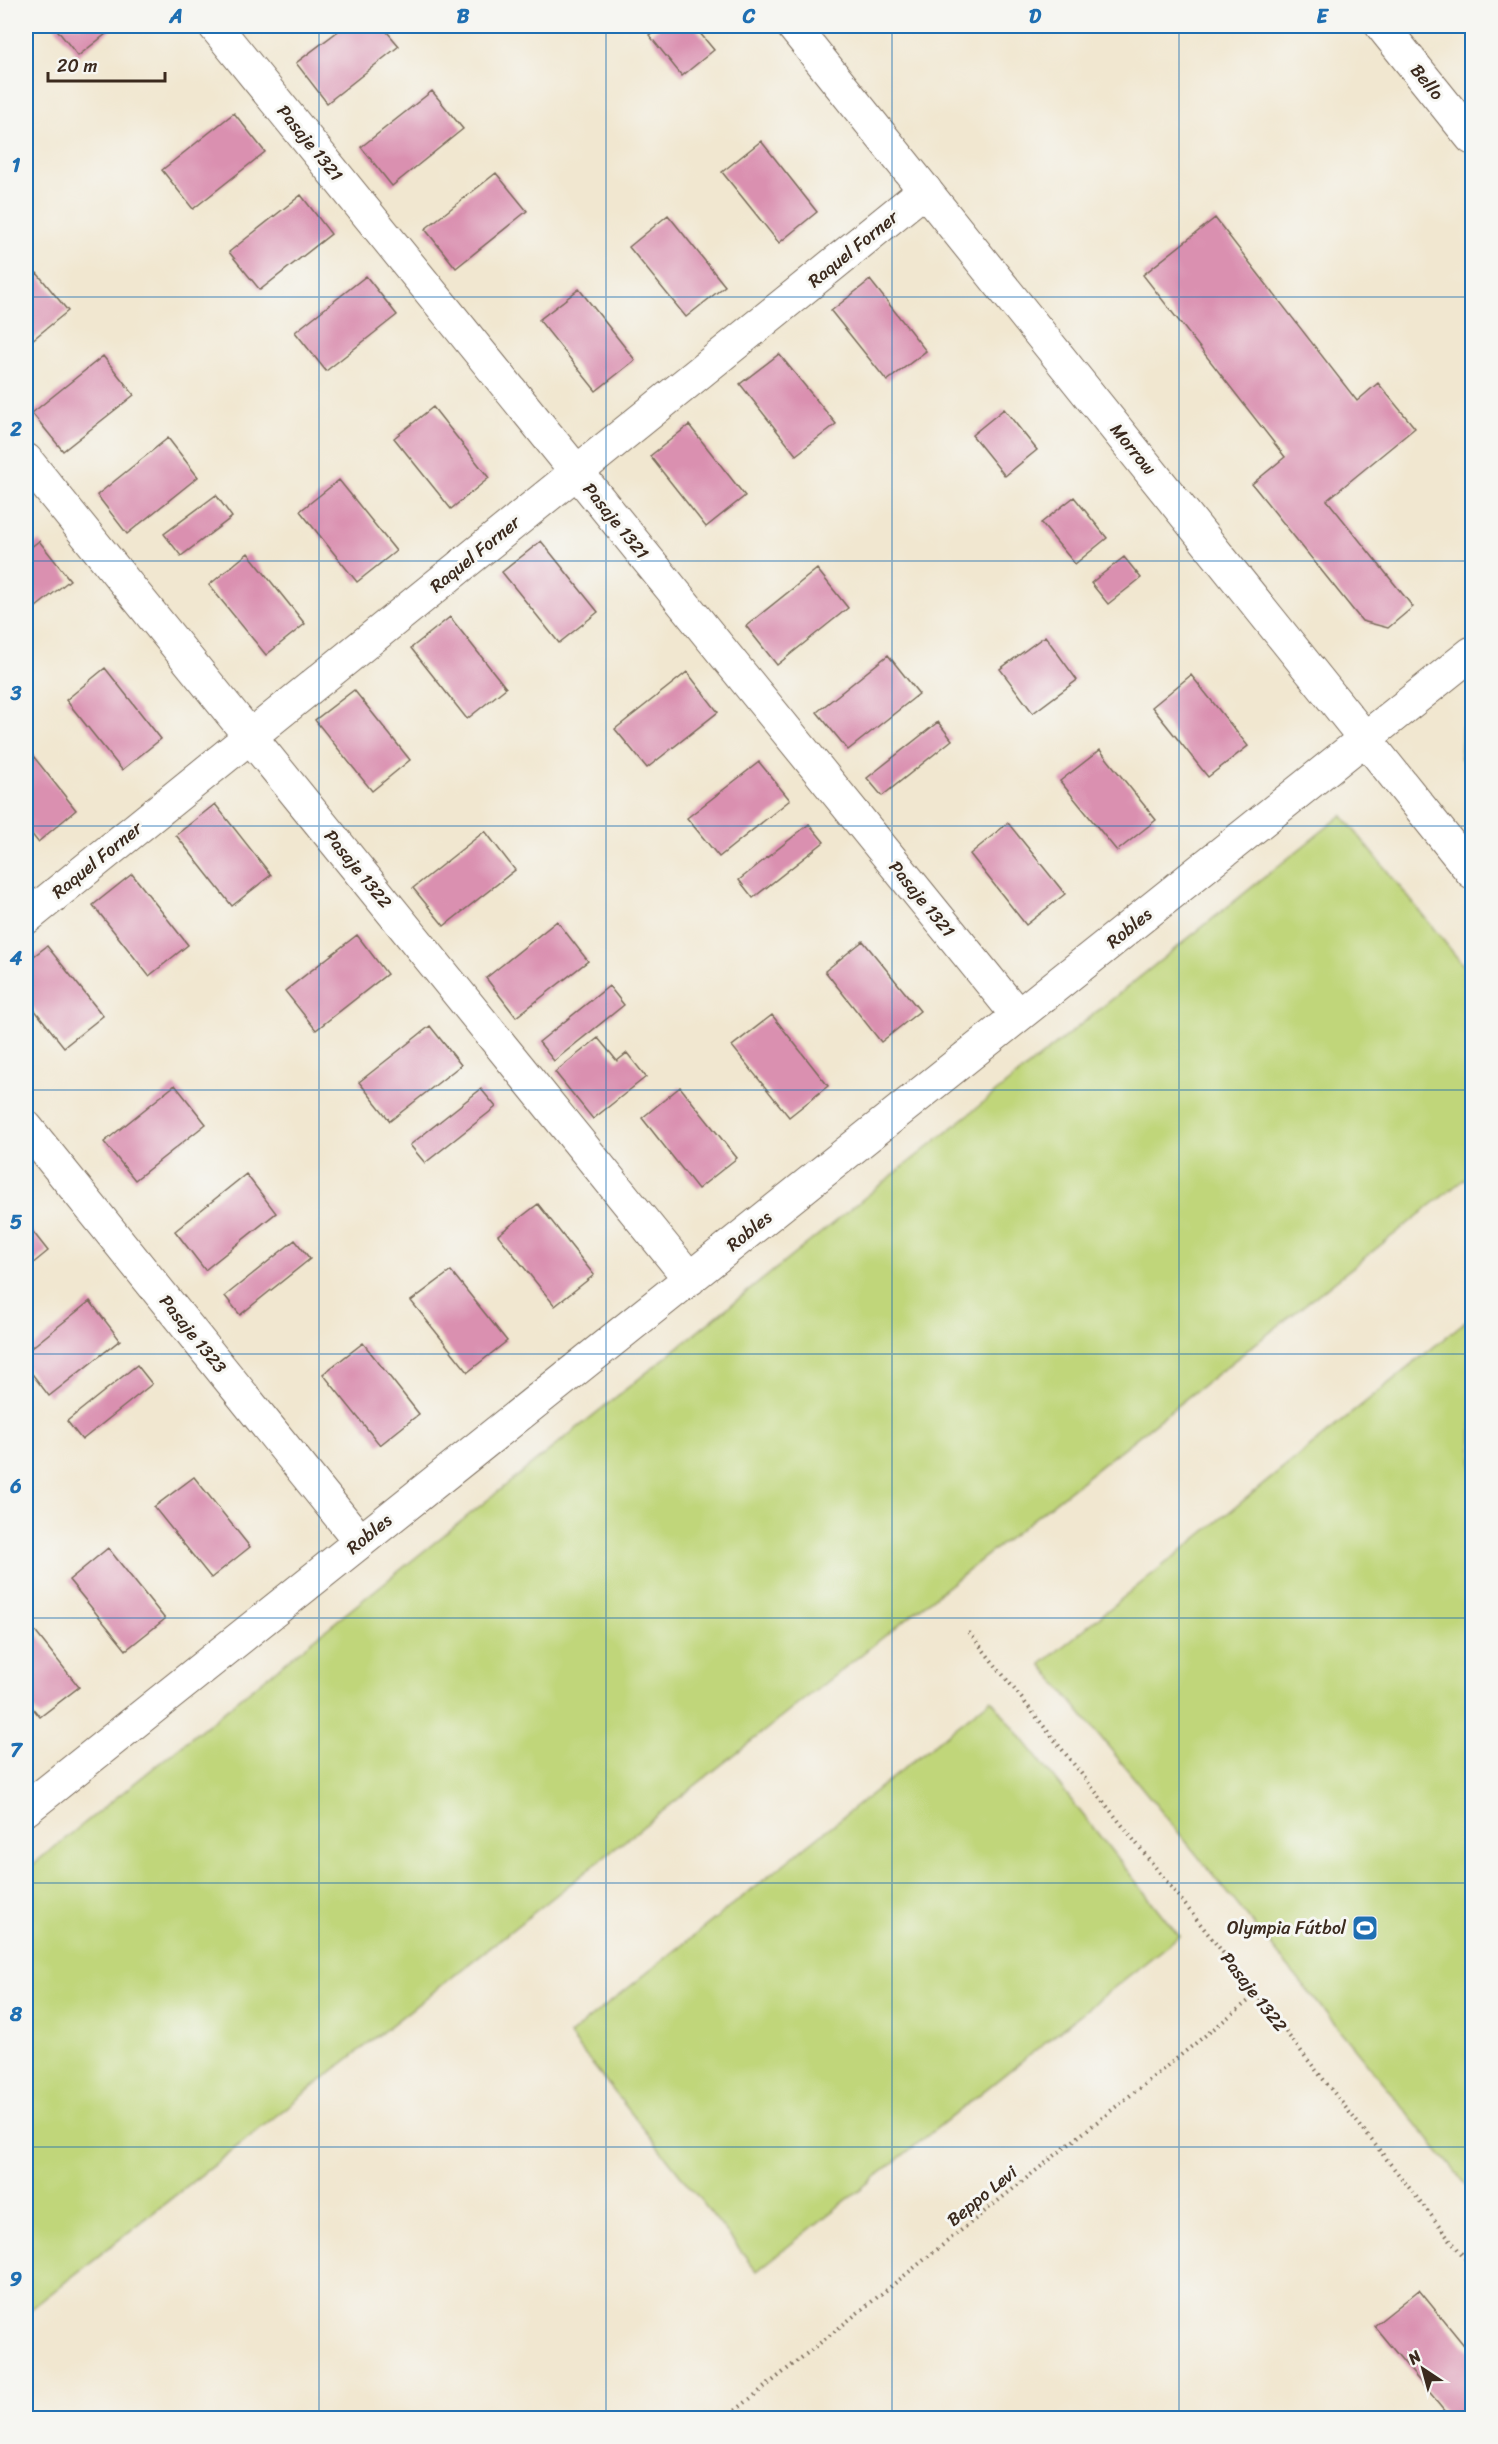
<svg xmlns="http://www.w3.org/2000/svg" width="1498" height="2444" font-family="Sriracha,sans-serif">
  <rect width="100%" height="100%" fill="#f6f6f2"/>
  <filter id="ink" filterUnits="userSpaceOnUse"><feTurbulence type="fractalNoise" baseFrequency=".0167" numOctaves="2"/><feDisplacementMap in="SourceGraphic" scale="12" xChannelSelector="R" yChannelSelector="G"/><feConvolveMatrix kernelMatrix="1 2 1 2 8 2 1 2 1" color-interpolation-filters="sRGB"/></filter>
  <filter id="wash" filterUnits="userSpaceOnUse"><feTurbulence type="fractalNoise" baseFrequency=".008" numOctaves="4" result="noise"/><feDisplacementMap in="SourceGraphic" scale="24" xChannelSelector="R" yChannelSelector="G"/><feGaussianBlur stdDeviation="1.35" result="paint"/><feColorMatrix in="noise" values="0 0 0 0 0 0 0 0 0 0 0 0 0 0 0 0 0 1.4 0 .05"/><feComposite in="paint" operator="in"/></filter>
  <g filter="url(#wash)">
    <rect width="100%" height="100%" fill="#f1e7d0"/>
    <!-- green -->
    <path fill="#c0d67a" stroke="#7e804c" stroke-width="1.5" d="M1472,718V772L1461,758L1462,727Z
      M1342,815L1472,976V1173L26,2313V1870Z
      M1472,1316V2192L1041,1664Z
      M991,1699L1179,1936L757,2271L569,2035Z"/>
    <g id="blocks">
      <!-- building -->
      <path fill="#da90b0" d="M54,26H116L78,56Z
        M345,26H382L399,46L327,103L296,63Z
        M661,26H694L714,50L682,76L649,35Z
        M432,91L463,129L392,186L361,147Z
        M234,113L265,152L193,209L162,170Z
        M761,141L817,212L779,243L722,172Z
        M496,173L527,211L456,268L425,229Z
        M301,195L331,234L260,290L229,252Z
        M668,215L725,286L686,317L629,247Z
        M1215,218L1357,401L1378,383L1415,428L1327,500L1413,607L1388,628L1362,621L1252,484L1285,457L1143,275Z
        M37,273L68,311L26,345V282Z
        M366,276L397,315L326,371L295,332Z
        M870,280L926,351L887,381L831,311Z
        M579,289L635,360L596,391L539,320Z
        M779,354L836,424L796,455L740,384Z
        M103,356L134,395L63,451L32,413Z
        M433,407L489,478L451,509L394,438Z
        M1004,409L1037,450L1005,476L972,435Z
        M689,425L745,496L706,527L650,456Z
        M168,438L198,477L127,534L97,495Z
        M339,480L396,551L357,582L300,511Z
        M216,495L232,517L181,556L164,534Z
        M1074,497L1107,538L1075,564L1041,523Z
        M39,541L70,580L26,615V551Z
        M541,541L598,612L559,643L502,572Z
        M248,553L305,624L266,655L209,585Z
        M1124,557L1141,578L1108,604L1091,583Z
        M817,569L848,608L777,665L746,626Z
        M450,617L506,688L467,719L411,648Z
        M1045,636L1077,680L1033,713L1000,669Z
        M888,655L919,694L848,750L817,712Z
        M105,668L161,739L122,770L66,700Z
        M687,672L718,712L647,768L615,729Z
        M1191,675L1248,746L1208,777L1152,707Z
        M354,690L410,760L372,791L315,720Z
        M938,722L952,740L882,796L867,778Z
        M26,747L76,810L38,842L26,827Z
        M1100,750L1156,820L1117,851L1060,781Z
        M759,762L790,800L719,857L687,818Z
        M215,804L271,875L232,906L176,835Z
        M1008,823L1065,894L1026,925L970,854Z
        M809,824L824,842L753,898L739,880Z
        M485,831L515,870L444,926L413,888Z
        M132,874L188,945L149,976L93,905Z
        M557,921L588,961L516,1017L486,978Z
        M357,935L387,974L316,1030L285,991Z
        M863,941L920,1011L881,1042L825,971Z
        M47,946L103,1016L64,1047L26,999V962Z
        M609,986L624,1005L554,1061L539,1042Z
        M772,1015L828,1086L789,1117L732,1046Z
        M430,1026L461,1065L390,1121L359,1082Z
        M598,1038L617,1061L627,1053L646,1077L593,1119L555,1072Z
        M175,1085L206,1124L135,1180L104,1142Z
        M680,1087L737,1158L698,1189L642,1118Z
        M481,1089L496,1107L425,1163L410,1145Z
        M246,1174L276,1213L205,1270L175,1231Z
        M538,1204L594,1275L555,1306L498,1235Z
        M26,1223L48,1251L26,1269Z
        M295,1240L310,1259L240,1315L225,1296Z
        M451,1271L507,1341L468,1372L411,1301Z
        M90,1301L120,1340L49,1396L26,1366V1352Z
        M363,1343L419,1414L380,1445L323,1374Z
        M137,1365L152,1384L82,1440L67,1421Z
        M194,1477L250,1547L211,1578L154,1507Z
        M108,1548L165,1619L126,1650L69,1580Z
        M26,1620L79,1687L40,1717L26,1700Z
        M1419,2290L1472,2355V2418H1450L1374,2326Z"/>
    </g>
  </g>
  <g filter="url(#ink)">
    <use href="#blocks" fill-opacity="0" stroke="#7b6c5c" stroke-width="1.5"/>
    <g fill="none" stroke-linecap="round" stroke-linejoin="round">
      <!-- minor casing -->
      <g stroke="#7b6c5c" stroke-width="35">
        <path id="minor" d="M215,26L1018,1016
          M1382,26L1472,138
          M26,460L690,1279
          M26,918L925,190
          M26,1127L360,1541
          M26,1809L1472,653"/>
      </g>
      <!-- tertiary casing -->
      <g stroke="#7b6c5c" stroke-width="35">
        <path id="tertiary" d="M793,26L1472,872"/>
      </g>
      <!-- path -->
      <path stroke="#7b6c5c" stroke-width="4" stroke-dasharray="1.5 4.5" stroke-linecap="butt" d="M969,1632L1472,2267
        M726,2418L1256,1995"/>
      <!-- minor -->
      <use href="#minor" stroke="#fff" stroke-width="33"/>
      <!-- tertiary -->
      <use href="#tertiary" stroke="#fff" stroke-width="33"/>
    </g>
  </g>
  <!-- grid -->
  <path fill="none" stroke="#1f6fb2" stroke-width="1.5" stroke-opacity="0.55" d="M319,26V2418M606,26V2418M892,26V2418M1179,26V2418M26,297H1472M26,561H1472M26,826H1472M26,1090H1472M26,1354H1472M26,1618H1472M26,1883H1472M26,2147H1472"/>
  <!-- icons -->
  <defs>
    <g id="stadium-square" transform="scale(1.35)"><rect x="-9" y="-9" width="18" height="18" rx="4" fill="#1f6fb2" stroke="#f6f6f2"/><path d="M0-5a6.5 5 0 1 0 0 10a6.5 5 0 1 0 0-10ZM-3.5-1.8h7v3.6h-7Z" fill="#fff"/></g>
  </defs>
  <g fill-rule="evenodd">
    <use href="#stadium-square" x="1365" y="1928"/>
  </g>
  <g text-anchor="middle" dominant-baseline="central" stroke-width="6" stroke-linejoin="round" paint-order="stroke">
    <!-- street labels -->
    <g font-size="18" fill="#3b2a1e" stroke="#f6f6f2">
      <text transform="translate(1427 82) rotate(51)">Bello</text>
      <text transform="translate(310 143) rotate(51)">Pasaje 1321</text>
      <text transform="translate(853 249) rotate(-39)">Raquel Forner</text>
      <text transform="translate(1133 449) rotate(51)">Morrow</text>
      <text transform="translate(616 521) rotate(51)">Pasaje 1321</text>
      <text transform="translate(475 554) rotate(-39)">Raquel Forner</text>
      <text transform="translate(97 860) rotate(-39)">Raquel Forner</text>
      <text transform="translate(358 869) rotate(51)">Pasaje 1322</text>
      <text transform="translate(922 899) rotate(51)">Pasaje 1321</text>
      <text transform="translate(1129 928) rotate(-39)">Robles</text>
      <text transform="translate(749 1231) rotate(-39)">Robles</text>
      <text transform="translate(193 1334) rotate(51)">Pasaje 1323</text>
      <text transform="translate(369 1534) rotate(-39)">Robles</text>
      <text transform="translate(1254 1992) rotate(52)">Pasaje 1322</text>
      <text transform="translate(982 2196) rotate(-39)">Beppo Levi</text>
    </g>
    <!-- poi labels -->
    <g font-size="18" fill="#3b2a1e" stroke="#f6f6f2" text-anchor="end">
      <text x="1346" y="1928">Olympia Fútbol</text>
    </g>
  </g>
  <!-- margin -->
  <rect width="1498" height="2444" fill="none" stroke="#f6f6f2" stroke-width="66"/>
  <!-- north arrow -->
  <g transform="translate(1423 2369) rotate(324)" stroke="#f6f6f2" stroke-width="4.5" paint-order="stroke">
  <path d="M0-4.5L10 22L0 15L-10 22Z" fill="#3b2a1e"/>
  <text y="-9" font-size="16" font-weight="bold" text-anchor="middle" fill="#3b2a1e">N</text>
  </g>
  <!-- scale -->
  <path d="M48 72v9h117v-9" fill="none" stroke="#3b2a1e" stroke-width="3"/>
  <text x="57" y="72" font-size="18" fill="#3b2a1e" stroke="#f6f6f2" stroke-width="4.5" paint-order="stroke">20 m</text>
  <rect x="33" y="33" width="1432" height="2378" fill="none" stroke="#1f6fb2" stroke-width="2"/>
  <g font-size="20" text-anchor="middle" font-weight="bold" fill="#1f6fb2">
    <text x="176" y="23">A</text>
    <text x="463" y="23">B</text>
    <text x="749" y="23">C</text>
    <text x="1035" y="23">D</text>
    <text x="1322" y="23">E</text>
    <text x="16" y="172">1</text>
    <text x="16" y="436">2</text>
    <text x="16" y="700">3</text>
    <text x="16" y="965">4</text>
    <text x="16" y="1229">5</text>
    <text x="16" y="1493">6</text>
    <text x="16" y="1757">7</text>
    <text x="16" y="2021">8</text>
    <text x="16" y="2286">9</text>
  </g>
</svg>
